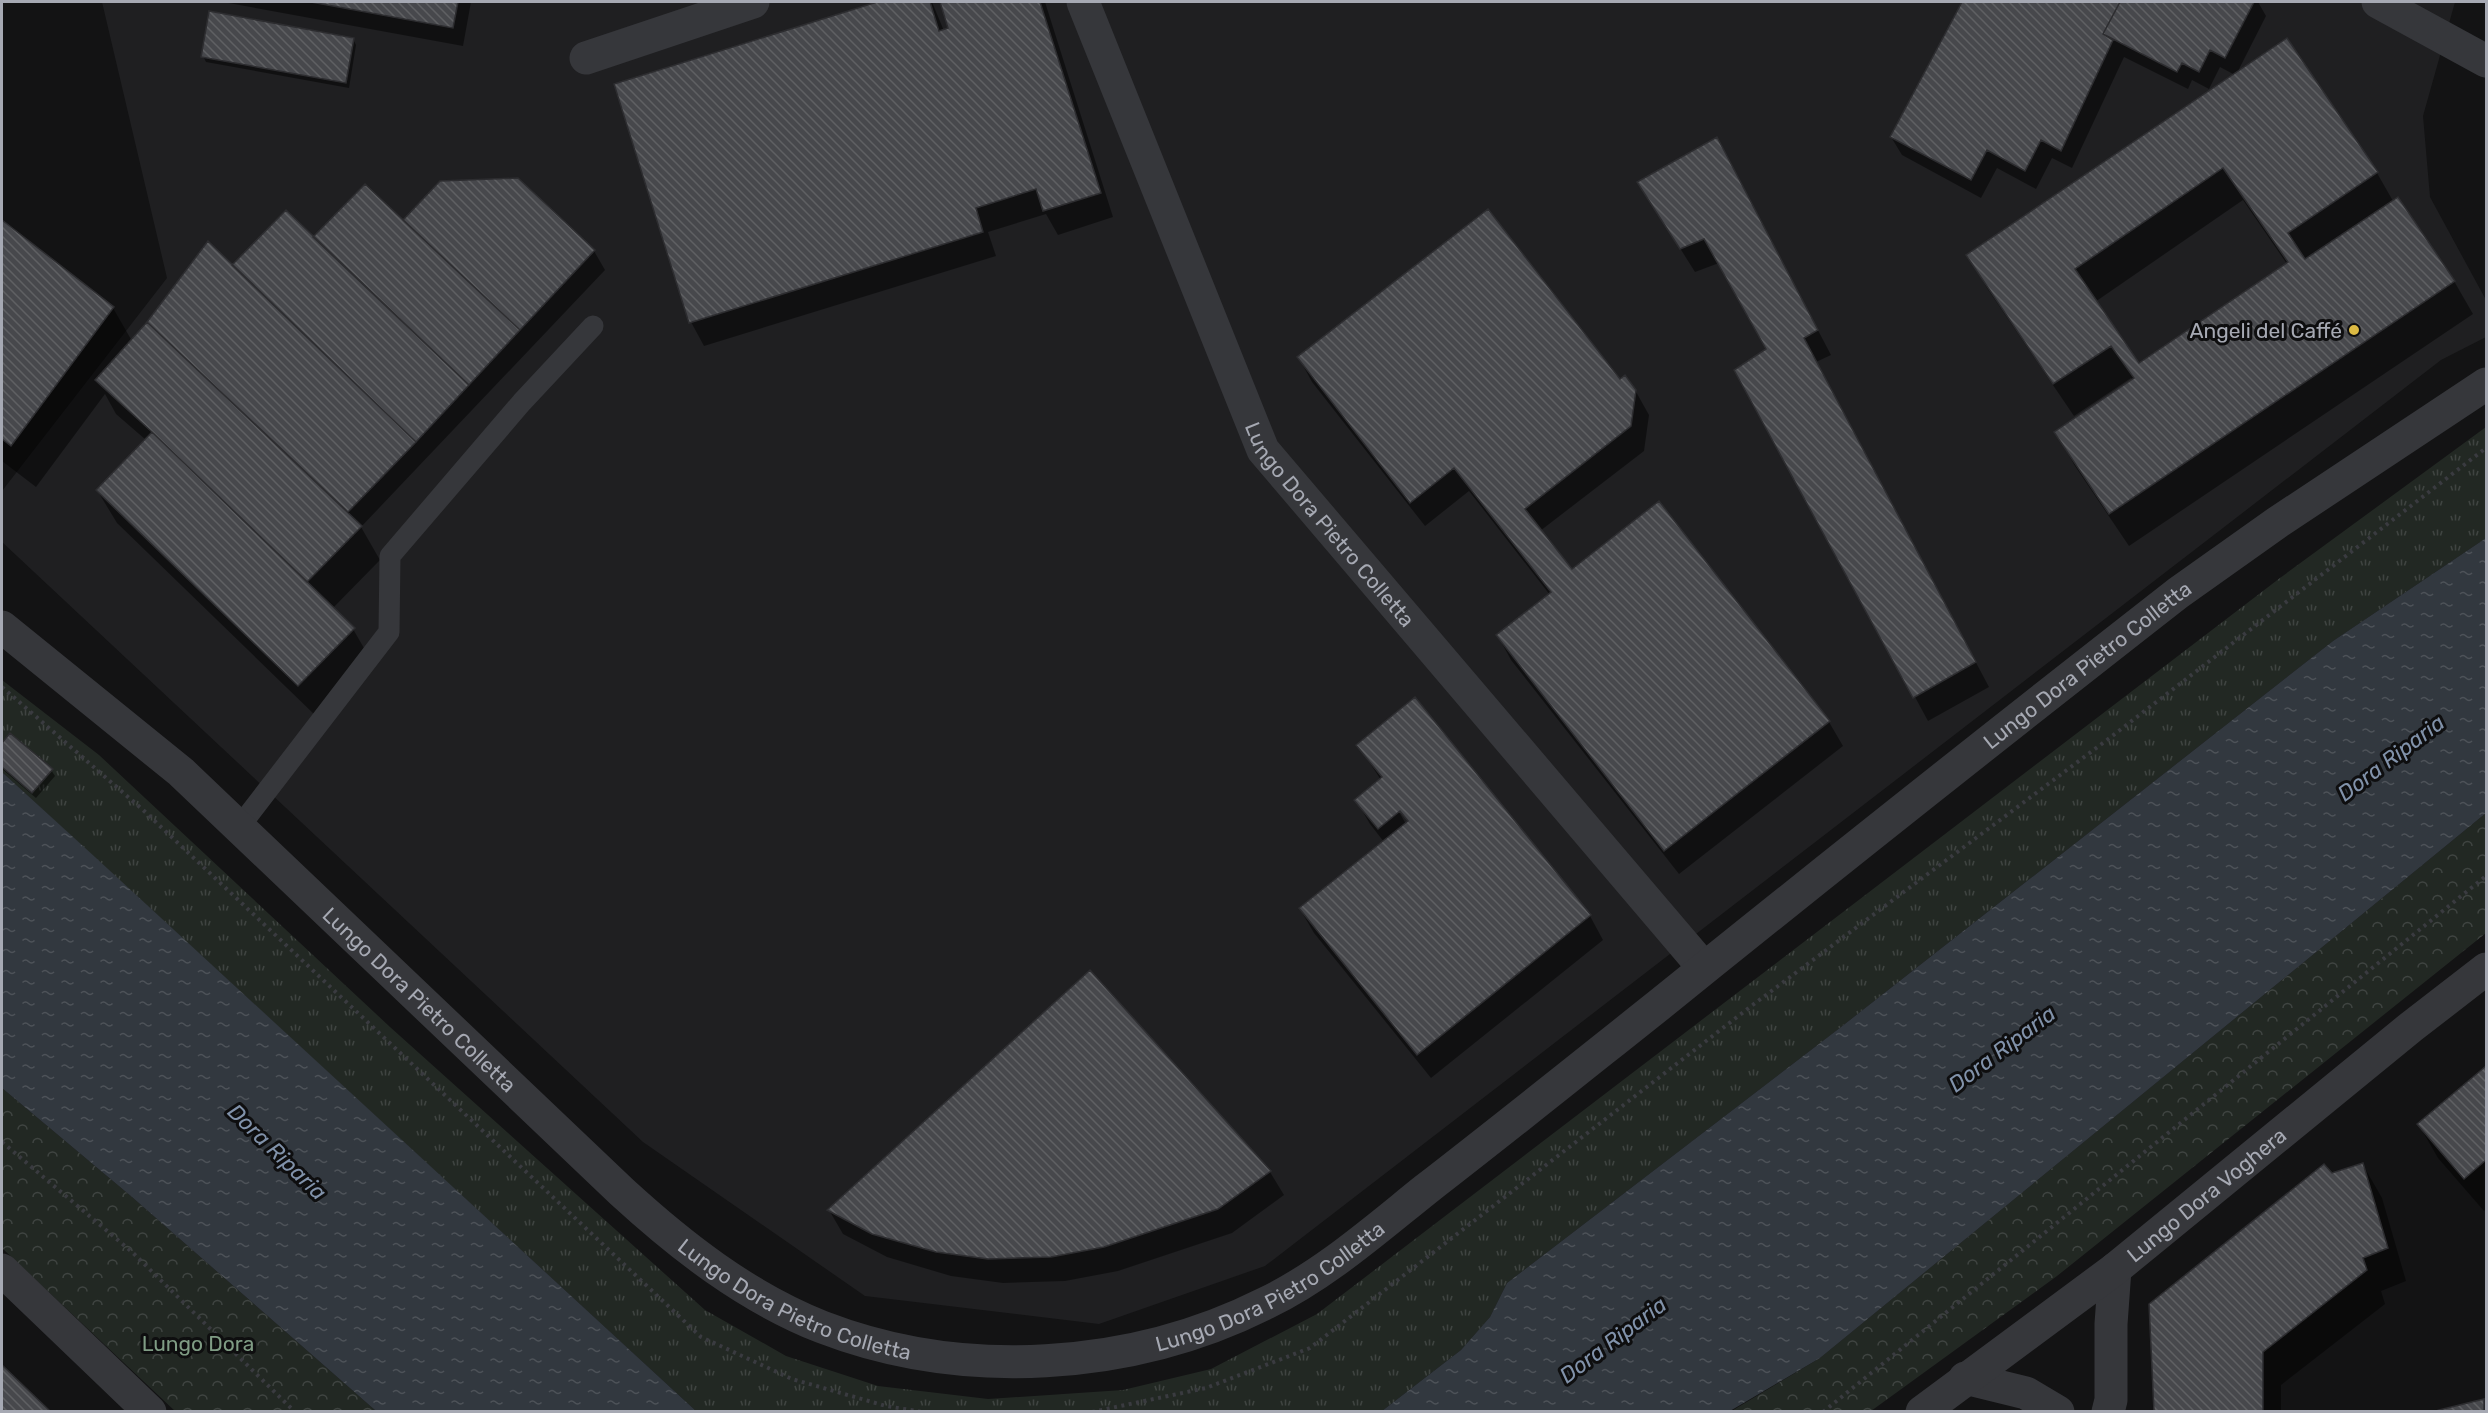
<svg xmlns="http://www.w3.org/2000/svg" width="2488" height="1413" font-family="Rubik,sans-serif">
  <defs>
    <pattern id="grass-tufts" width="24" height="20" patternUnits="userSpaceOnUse" patternTransform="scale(1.5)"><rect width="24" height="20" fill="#222823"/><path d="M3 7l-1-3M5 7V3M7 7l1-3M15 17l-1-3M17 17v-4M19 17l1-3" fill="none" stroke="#3f4441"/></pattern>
    <pattern id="park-crowns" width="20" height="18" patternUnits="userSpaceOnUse" patternTransform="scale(1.5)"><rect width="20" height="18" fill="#222823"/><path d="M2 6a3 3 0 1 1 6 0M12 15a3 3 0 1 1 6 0" fill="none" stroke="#3f4441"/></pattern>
    <pattern id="water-ripples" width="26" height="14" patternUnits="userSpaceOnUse" patternTransform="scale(1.5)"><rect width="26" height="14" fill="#32383f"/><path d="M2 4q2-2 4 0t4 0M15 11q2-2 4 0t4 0" fill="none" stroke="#4d5258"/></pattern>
    <pattern id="building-back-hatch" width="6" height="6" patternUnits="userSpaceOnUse" patternTransform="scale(1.5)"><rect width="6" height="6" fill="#47484c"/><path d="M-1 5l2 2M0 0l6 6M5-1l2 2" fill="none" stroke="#5f6063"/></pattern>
  </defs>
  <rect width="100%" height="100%" fill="#131314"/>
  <!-- built -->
  <path fill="#1f1f21" d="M102,2H2455L2423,116L2430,197L2486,300V337L2441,360L1265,1266L1099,1324L865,1296L643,1142L2,542V491L167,278Z"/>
  <!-- grass -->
  <path fill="url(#grass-tufts)" d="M2486,427V538L2333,641L1841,1027L1507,1283L1490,1317L1461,1350L1382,1411H696L2,772V680L99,755L390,1027L705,1310L786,1356L878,1386L988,1399L1123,1390L1211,1369L1317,1314L2280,578Z"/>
  <!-- park -->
  <path fill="url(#park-crowns)" d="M2486,813V933L2057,1276L1871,1411L1730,1412L1820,1358Z
    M2,1088L132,1197L376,1411H175L2,1248Z"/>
  <!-- water -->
  <path fill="url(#water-ripples)" d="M2486,538V813L1820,1358L1730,1411H1382L1461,1350L1490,1317L1507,1283L1841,1027L2333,641Z
    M2,772L95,857L696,1411H376L132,1197L2,1088Z"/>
  <!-- shadow -->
  <path fill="#0007" fill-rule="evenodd" d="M223,2H471L463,46Z
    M882,2H932L944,31L950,29L941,2H1045L1113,217L1058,235L1046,214L988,232L996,256L704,346L691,322L616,85Z
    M1964,2H2258L2266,16L2236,75L2287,40L2377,173L2393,201L2454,281L2473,314L2129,546L2075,466L2056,433L2133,380L2131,378L2074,416L1987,288L1968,256L2235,75L2220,67L2209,89L2192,80L2188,89L2124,57L2072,168L2052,158L2036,189L1997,168L1981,198L1902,155L1891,137ZM2243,200L2287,264L2139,365L2095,302Z
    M353,39L356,45L349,88L206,62L203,56Z
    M1730,163L1831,355L1816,362L1989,687L1928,721L1915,697L1768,350L1719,263L1695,272L1639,183Z
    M517,180L594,251L605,270L361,527L380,560L332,609L353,629L372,662L318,718L117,523L97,490L146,440L116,414L105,394L36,487L2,461V222L113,308L132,341L208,243L232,267L314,239L403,222Z
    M1299,358L1620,381L1635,390L1649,415L1644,451L1540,531L1571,571L1658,503L1829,722L1843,746L1679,874L1511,660L1498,636L1550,595L1469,491L1425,526L1312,382Z
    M11,735L51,770L55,776L36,798L2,769V745Z
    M1358,745L1590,916L1603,940L1431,1078L1314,933L1300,909L1384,842L1370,824L1356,800L1381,780ZM1398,804L1408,822L1406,824L1395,805Z
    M2486,1068V1209L2484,1211L2438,1158L2419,1125Z
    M2363,1165L2382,1198L2406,1281L2381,1291L2385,1304L2281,1385V1412H2155L2332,1174Z
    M1270,1172L1284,1195L1232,1233L1118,1271L1065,1281L1003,1283L951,1276L887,1257L843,1234L829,1210Z
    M2,1367L49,1412H2Z"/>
  <!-- building -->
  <path fill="url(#building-back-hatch)" stroke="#2d2d30" stroke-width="1.5" fill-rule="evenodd" d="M311,2H458L453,28Z
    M877,2H930L939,31L948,28L940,2H1040L1101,193L1043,211L1036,189L976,208L983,232L689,323L614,84Z
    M1962,2H2120L2103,34L2113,40L2061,151L2041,140L2025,171L1987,150L1971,180L1890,137Z
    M2120,2H2254L2225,58L2210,50L2199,72L2182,63L2177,72L2103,34Z
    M209,11L354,38L346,83L201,57Z
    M2287,38L2378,172L2288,233L2305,259L2398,197L2455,281L2109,514L2054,432L2134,378L2111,346L2053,384L1966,255ZM2223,168L2288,262L2139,363L2075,269Z
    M1717,137L1818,330L1804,338L1976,662L1913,698L1734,370L1766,349L1704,239L1680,249L1637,182Z
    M518,178L595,250L520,330L403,220L440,181Z
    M365,184L520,330L469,385L313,237Z
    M1488,209L1620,379L1625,375L1636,390L1631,426L1525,509L1572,569L1659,501L1830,721L1664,851L1496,635L1551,592L1454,468L1410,503L1297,357Z
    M286,210L469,385L416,442L232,265Z
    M2,220L114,307L11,446L2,439Z
    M208,241L416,442L348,512L147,322Z
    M147,322L362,526L307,582L152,432L95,380Z
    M152,432L355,628L298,686L96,490Z
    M1415,697L1591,915L1417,1055L1299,908L1408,821L1400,811L1378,829L1354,800L1382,777L1356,745Z
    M10,733L53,769L32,793L2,767V743Z
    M1090,970L1271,1171L1218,1209L1104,1247L1051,1257L988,1259L936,1252L872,1234L827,1210Z
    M2486,1066V1160L2464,1179L2417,1124Z
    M2363,1163L2388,1248L2363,1258L2367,1270L2263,1352V1412H2154L2149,1304L2324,1164L2332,1173Z
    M2,1365L51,1412H2Z
    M2484,1399V1412H2433L2439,1410Z"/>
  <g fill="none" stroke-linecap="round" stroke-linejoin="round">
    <!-- path -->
    <path stroke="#3a3b40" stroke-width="4" stroke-dasharray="3 4.5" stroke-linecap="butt" d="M2,687L143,810L701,1337L792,1379L886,1406L922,1412
      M2,1142L132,1252L295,1412
      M1092,1412L1206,1388L1310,1348L1750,1007L2107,740L2486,448
      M1823,1412L2486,876"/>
    <!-- service -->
    <path stroke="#36373b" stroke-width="21" d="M240,826L389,632L390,556L522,402L593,326"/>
    <!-- minor -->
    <g stroke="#36373b" stroke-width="33">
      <path id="s1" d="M1083,2L1263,450L1704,968"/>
      <path d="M2378,2L2486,61"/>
      <path d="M586,58L753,2"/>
      <path id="s2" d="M2,627L181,772L622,1192C681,1246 746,1297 822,1327C962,1381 1131,1371 1266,1303C1324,1275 1375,1230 1425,1190C1504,1129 1581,1067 1659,1005C1831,866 2004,729 2178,593L2278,522L2486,384"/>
      <path d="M1965,1378L2026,1393L2058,1412"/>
      <path d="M2108,1412L2111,1400V1324L2115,1269"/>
    </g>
    <!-- tertiary -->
    <g stroke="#36373b" stroke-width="33">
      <path d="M2,1270L150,1412"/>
      <path id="s3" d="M1922,1412L2115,1269L2411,1027L2486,969"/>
    </g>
  </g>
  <!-- markers -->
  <circle fill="#dcba43" stroke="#0e0e0f" stroke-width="2" cx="2354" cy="330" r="6"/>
  <g text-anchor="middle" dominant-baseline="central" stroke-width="6" stroke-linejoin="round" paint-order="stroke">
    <!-- poi labels -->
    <g font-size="21" fill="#a6a9b3" stroke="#0e0e0f" text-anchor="end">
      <text x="2342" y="330">Angeli del Caffé</text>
    </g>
    <!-- street labels -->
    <g font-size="21" fill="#a6a9b3" stroke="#0e0e0f">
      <text stroke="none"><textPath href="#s1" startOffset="582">Lungo Dora Pietro Colletta</textPath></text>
      <text stroke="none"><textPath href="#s2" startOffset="2580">Lungo Dora Pietro Colletta</textPath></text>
      <text stroke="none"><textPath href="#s2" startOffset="560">Lungo Dora Pietro Colletta</textPath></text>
      <text stroke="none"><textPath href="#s3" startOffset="358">Lungo Dora Voghera</textPath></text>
      <text stroke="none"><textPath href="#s2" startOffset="1550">Lungo Dora Pietro Colletta</textPath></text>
      <text stroke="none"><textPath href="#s2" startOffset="1046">Lungo Dora Pietro Colletta</textPath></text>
    </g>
    <!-- park labels -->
    <g font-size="21" fill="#7f9c84" stroke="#0e0e0f">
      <text x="198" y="1343">Lungo Dora</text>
    </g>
    <!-- water labels -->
    <g font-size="22" font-style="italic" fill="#8192aa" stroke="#0e0e0f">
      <text transform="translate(2391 758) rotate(-37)">Dora Riparia</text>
      <text transform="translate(2002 1049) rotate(-37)">Dora Riparia</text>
      <text transform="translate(277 1152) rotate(44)">Dora Riparia</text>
      <text transform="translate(1613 1340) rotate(-37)">Dora Riparia</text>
    </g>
  </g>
  <!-- border -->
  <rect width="2488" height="1413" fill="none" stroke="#a6a9b3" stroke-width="6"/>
</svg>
